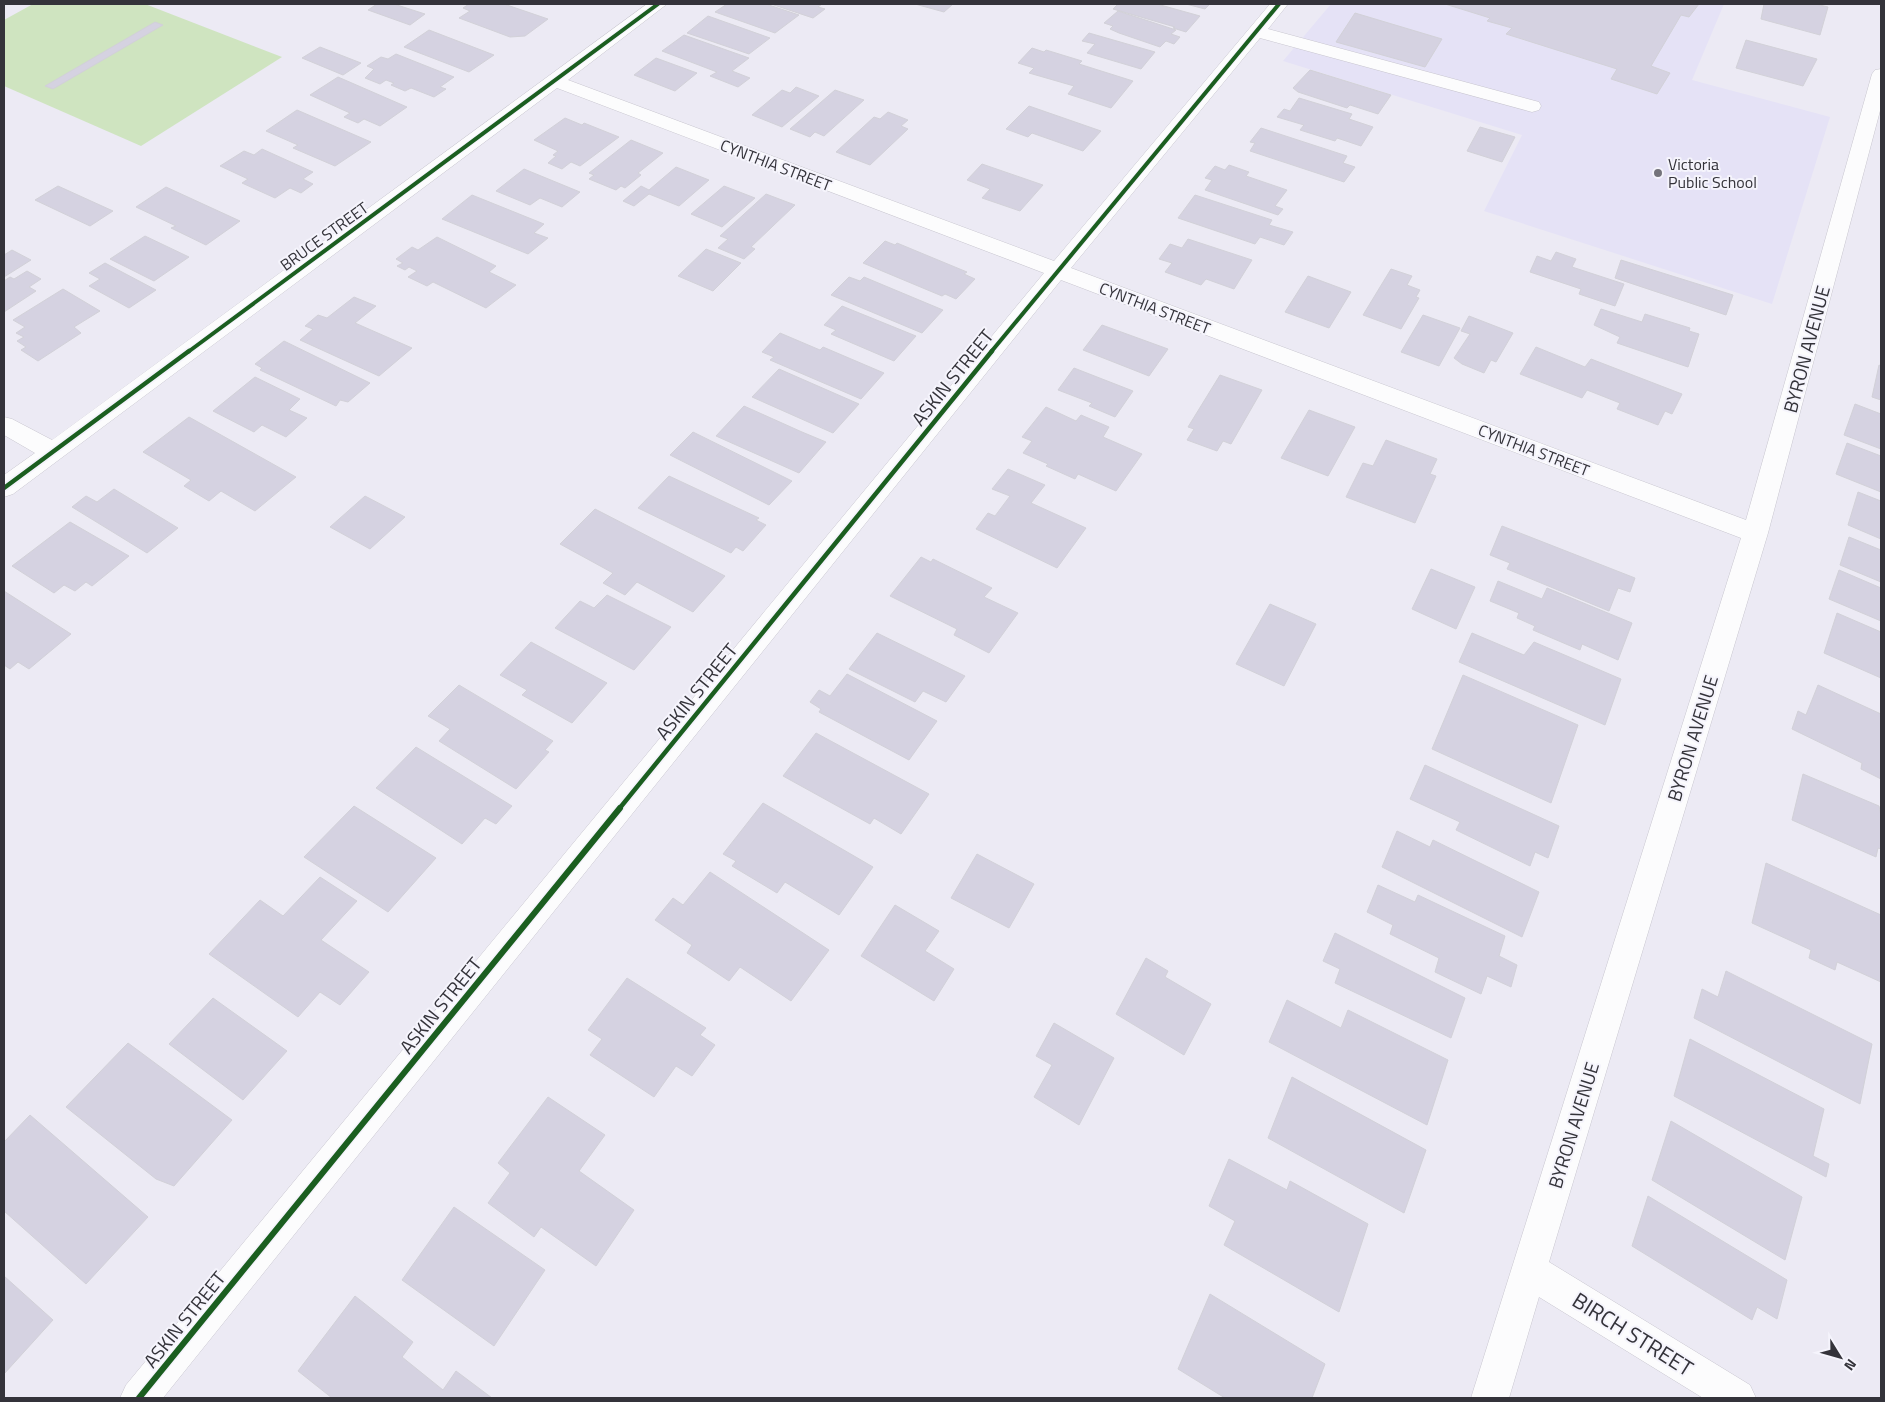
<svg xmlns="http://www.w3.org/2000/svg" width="1885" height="1402" font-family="'Titillium Web',sans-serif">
  <rect width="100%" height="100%" fill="#eceaf4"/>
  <!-- built -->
  <path fill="#e5e2f6" d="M1331,4H1724L1692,80L1830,117L1772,304L1484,211L1522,135L1283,61Z"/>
  <!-- green -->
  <path fill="#cfe4c0" d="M33,4H145L282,57L141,146L4,86V20Z"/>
  <!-- building -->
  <path fill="#d5d2e1" stroke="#d2d1d8" d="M377,4H394L425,14L410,25L368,10Z
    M469,4H504L548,19L525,36L510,37L459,18L470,11L463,8Z
    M727,4H766L799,15L775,33L715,12Z
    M771,4H822L818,7L825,9L813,18Z
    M915,4H953L944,12Z
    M1118,4H1157L1200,16L1186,32L1173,28L1175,27L1113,9Z
    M1186,4H1210L1205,9Z
    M1445,4H1699L1689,17L1681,15L1651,66L1670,73L1657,94L1611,79L1617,69L1506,34L1512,28L1487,21L1490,18Z
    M1764,4H1816L1828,7L1820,35L1761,19Z
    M1118,11L1176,30L1171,34L1180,37L1174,44L1166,41L1160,47L1119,33L1110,29L1113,26L1104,23Z
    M1355,13L1442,39L1425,67L1336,42Z
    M708,16L770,38L749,54L687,33Z
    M155,22L163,25L53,89L45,86Z
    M429,30L494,55L469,72L404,47Z
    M1089,33L1155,52L1141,69L1087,53L1095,44L1082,41Z
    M684,35L749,58L732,71L750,78L738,87L710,76L717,72L662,51Z
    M1746,40L1817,59L1803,86L1736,68Z
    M320,47L361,63L343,75L302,58Z
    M1032,48L1044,52L1046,50L1082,61L1079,64L1133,81L1111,108L1068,94L1074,86L1029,73L1034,68L1018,63Z
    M396,54L454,77L440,87L446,89L434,97L411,88L405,91L391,85L394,83L386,80L380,84L365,78L374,69L367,66L381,57L388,59Z
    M656,58L697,73L675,91L634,75Z
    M1310,70L1391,95L1378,114L1350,105L1347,108L1298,92L1293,88Z
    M338,77L407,107L380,126L364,119L358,123L344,117L350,113L310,95Z
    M796,87L819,96L782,127L752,115L782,90L790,93Z
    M835,90L864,100L824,136L815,132L810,137L790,129Z
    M1299,98L1352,114L1349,119L1373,127L1361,146L1337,138L1335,141L1300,130L1304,125L1277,117L1284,109L1290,111Z
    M1029,106L1101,131L1083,151L1032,133L1028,137L1006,129Z
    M297,110L371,142L335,166L293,148L298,145L266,131Z
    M888,112L908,120L901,126L908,129L870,165L836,152L874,117L880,119Z
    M565,118L582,125L584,123L619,137L580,166L571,162L562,169L548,163L556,156L553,155L558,151L534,140Z
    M1480,127L1515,137L1502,162L1467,151Z
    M1261,128L1347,156L1343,163L1355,167L1344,182L1250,151L1255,143L1250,142Z
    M631,140L663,153L638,173L641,175L625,188L621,186L616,190L589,179L594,175L589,173Z
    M262,149L313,172L303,179L313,184L301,193L290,188L275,198L242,183L248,179L220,166L244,151L254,155Z
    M982,164L1043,185L1020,211L982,198L990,189L967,180Z
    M1229,165L1249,172L1246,176L1287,190L1275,206L1283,209L1278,215L1205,190L1212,180L1205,178L1215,166L1225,170Z
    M676,167L709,180L679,206L649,194L634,206L623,201L641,186L649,190Z
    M524,169L580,192L562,207L540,198L530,205L496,191Z
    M58,186L113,211L90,226L35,200Z
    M724,186L755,198L722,227L691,214Z
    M166,187L240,221L206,245L171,228L176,226L136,207Z
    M766,194L795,205L751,247L755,249L744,259L718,248L728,239L720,236Z
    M472,195L544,224L534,233L548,238L528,254L442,219Z
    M1195,195L1272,220L1269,225L1293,232L1284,245L1260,237L1255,244L1178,218Z
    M145,236L189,257L154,281L110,259Z
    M437,237L496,266L489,272L516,285L486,308L433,282L427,286L408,277L417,271L409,267L405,270L397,266L403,263L396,259L412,247L418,250Z
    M1188,239L1252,260L1234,289L1206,279L1201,285L1165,272L1172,263L1159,259L1170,244L1182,248Z
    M885,241L895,245L897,243L967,272L964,274L975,279L956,299L945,294L942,296L863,263Z
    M706,249L741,263L713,291L678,276Z
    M12,250L31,260L4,277V255Z
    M1556,252L1576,259L1572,267L1624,284L1615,306L1579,294L1581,289L1530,272L1537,256L1551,261Z
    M1621,260L1733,295L1726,315L1615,278Z
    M105,263L156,290L129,308L89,286L100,279L89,273Z
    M1391,269L1412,276L1407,285L1420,290L1416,297L1419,298L1401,329L1363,315Z
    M27,271L41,279L29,287L36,291L4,312V281L10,277L14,279Z
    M1308,276L1351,292L1329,328L1285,312Z
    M849,277L860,281L864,277L943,310L922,333L831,295Z
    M63,289L100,311L74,327L81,333L38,361L21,350L26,347L17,341L24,337L16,333L25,327L13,320Z
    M354,297L376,306L355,323L412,348L379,376L300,340L313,329L305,326L318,315L327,318Z
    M842,306L916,336L894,361L831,334L836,330L824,325Z
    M1601,309L1642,322L1645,314L1690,328L1689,331L1699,334L1688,367L1617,343L1620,337L1594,325Z
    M1423,315L1460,328L1439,366L1401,352Z
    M1469,316L1513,333L1496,362L1491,360L1484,373L1462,364L1454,358L1470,334L1461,331Z
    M1102,325L1168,349L1149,376L1083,350Z
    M780,333L820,350L823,347L884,373L861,399L770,360L774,357L762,352Z
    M284,341L370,383L348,402L340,400L336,406L260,370L262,368L255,364Z
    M1536,347L1585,367L1591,359L1682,394L1672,414L1665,411L1658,425L1617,409L1620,403L1587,390L1582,398L1520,374Z
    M1879,365L1881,366V400L1872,397Z
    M1074,368L1133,391L1115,417L1089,406L1092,403L1058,390Z
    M779,369L859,404L833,433L752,397Z
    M1220,375L1262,390L1231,444L1223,441L1217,451L1187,440L1194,429L1188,427Z
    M255,377L300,399L289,410L307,418L286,437L262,425L254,432L213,411Z
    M1855,404L1881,414V449L1844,435Z
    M744,406L802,432L826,442L799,473L716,436Z
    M1046,407L1076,421L1081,415L1109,427L1103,437L1142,454L1116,491L1078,474L1075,479L1046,466L1048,464L1023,453L1032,441L1022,437Z
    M1309,410L1355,427L1328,476L1281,458Z
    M189,417L296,477L255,511L221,491L209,501L184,486L191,480L143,452Z
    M693,432L792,481L769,505L670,455Z
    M1386,440L1437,459L1430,474L1436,476L1415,523L1346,497L1363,463L1373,466Z
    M1847,443L1881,456V492L1836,474Z
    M1008,469L1045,485L1031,503L1086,528L1057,568L976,529L988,513L995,516L1010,496L992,489Z
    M669,476L759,518L756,520L766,525L743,551L736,547L731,553L638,508Z
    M114,489L178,528L147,553L72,507L86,496L97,502Z
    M1858,492L1881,501V539L1848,525Z
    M365,496L405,517L370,549L330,527Z
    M595,509L725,576L693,612L637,582L625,595L603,583L613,573L560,544Z
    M70,522L129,556L92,586L86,582L75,591L64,585L54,593L12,566Z
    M1502,526L1635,578L1630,592L1618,588L1609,611L1507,569L1510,563L1490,555Z
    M1849,537L1881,550V582L1840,565Z
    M921,557L931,562L933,559L992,588L984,597L1018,613L989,653L954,635L957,629L890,596Z
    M1431,569L1475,587L1456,629L1412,609Z
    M1839,570L1881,588V621L1829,599Z
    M1498,581L1542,599L1547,588L1632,623L1618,660L1582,644L1580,650L1533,630L1535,626L1517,618L1519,613L1490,601Z
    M4,591L71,634L29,669L18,662L10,669L4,665Z
    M607,595L671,627L634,670L555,628L580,601L594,608Z
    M1270,604L1316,624L1284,686L1236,664Z
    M1837,613L1881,632V678L1824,653Z
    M877,633L965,676L946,702L923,691L915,702L849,669Z
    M1472,633L1524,655L1534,642L1621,679L1605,725L1459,662Z
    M531,642L607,683L572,723L522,695L527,690L500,675Z
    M847,674L937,721L909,760L819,712L821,709L810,702L819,690L830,696Z
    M1463,675L1578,725L1551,803L1432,749Z
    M459,685L553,741L545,750L549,752L516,789L439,741L450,729L428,716Z
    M1818,685L1881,714V779L1861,769L1862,763L1792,729L1798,711L1806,715Z
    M816,733L929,794L901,834L874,818L870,824L783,776Z
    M416,747L512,806L496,824L485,818L462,844L376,788Z
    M1425,765L1559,826L1548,858L1535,852L1530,866L1456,830L1460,822L1410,799Z
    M1803,774L1879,806L1881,815V849L1878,848L1876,857L1792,820Z
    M763,803L873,867L839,915L785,882L777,893L732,866L736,861L723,854Z
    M354,806L436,858L388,912L304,857Z
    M1397,831L1430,847L1433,840L1539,892L1522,937L1382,867Z
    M977,854L1034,884L1009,928L951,898Z
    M1766,863L1881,915V982L1837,962L1835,970L1809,958L1811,950L1752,923Z
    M710,872L829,950L791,1001L740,967L729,981L687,953L692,945L655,920L673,898L683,905Z
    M320,877L357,901L321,940L369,972L340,1005L320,992L298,1017L209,954L260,900L283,916Z
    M1378,885L1415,902L1418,895L1505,936L1499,956L1517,965L1511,987L1487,976L1481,994L1435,972L1439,958L1390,934L1393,925L1367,912Z
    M895,905L939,931L925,951L954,969L934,1001L861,956Z
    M1335,933L1465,998L1451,1038L1335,983L1340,969L1323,961Z
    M1146,958L1168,971L1165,977L1211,1004L1184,1055L1116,1014Z
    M1726,971L1872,1044L1860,1104L1694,1018L1702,989L1718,997Z
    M627,978L706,1028L700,1035L715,1045L692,1076L676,1066L654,1097L590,1055L602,1039L588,1030Z
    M213,998L287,1051L243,1100L169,1044Z
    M1287,1000L1341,1028L1348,1010L1448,1060L1427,1125L1269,1042Z
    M1054,1023L1114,1058L1079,1125L1034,1097L1052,1065L1036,1056Z
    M1690,1039L1824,1109L1813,1156L1829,1164L1826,1177L1674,1096Z
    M128,1043L232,1120L174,1186L156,1179L66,1107Z
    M1292,1077L1426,1150L1404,1213L1268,1138Z
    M548,1097L605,1135L579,1171L634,1210L596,1266L541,1227L534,1237L488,1203L510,1173L498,1163Z
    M30,1115L148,1217L86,1284L4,1211V1142Z
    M1671,1121L1802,1197L1785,1260L1652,1180Z
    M1229,1159L1287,1190L1290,1181L1368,1224L1339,1312L1224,1245L1235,1221L1209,1206Z
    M1648,1196L1787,1280L1777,1319L1757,1307L1752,1320L1632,1246Z
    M454,1207L545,1270L494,1346L402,1280Z
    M4,1276L53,1320L4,1374Z
    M1210,1294L1325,1364L1312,1398H1225L1178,1369Z
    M355,1296L413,1342L402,1357L443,1390L456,1371L492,1398H332L298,1371Z"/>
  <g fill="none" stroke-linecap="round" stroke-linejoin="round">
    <!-- minor casing -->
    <g stroke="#c8c6cf" stroke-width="1">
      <path id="minor" d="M647,4H667L568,80L1054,261L1270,4H1288L1268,29L1539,102L1541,106L1539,110L1532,112L1260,38L1071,268L1746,520L1872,74L1875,70L1881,69V107L1768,533L1549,1262L1750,1385L1756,1398H1703L1539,1297L1509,1398H1471L1741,538L1061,280L163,1398H120L126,1385L1044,273L557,88L13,494L4,497V475L35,453L4,435V417L12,419L52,440Z"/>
    </g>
    <!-- minor -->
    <use href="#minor" fill="#fcfcfd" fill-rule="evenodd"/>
    <!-- cycleway-far2 casing -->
    <g stroke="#f5f4fc" stroke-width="6">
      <path id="cycleway-far2" d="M188,352L658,4
        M991,352L1279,4"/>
    </g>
    <!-- cycleway-far1 casing -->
    <g stroke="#f5f4fc" stroke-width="8">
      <path id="cycleway-far1" d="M4,488L189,351
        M619,809L992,351"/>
    </g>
    <!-- cycleway casing -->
    <g stroke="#f5f4fc" stroke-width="9">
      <path id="cycleway" d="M139,1398L620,808"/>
    </g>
    <!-- cycleway-far2 -->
    <use href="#cycleway-far2" stroke="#1b5e20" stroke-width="4"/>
    <!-- cycleway-far1 -->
    <use href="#cycleway-far1" stroke="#1b5e20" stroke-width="4.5"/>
    <!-- cycleway -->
    <use href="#cycleway" stroke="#1b5e20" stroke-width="6"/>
  </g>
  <!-- markers -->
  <circle fill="#74737b" stroke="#f5f4fc" stroke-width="2" cx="1658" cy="173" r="5"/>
  <g text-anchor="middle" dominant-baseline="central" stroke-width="4" stroke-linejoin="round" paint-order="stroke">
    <!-- far-poi labels -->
    <g font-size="16" fill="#34333a" stroke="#f5f4fc" text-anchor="start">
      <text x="1668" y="164">Victoria<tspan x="1668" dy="18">Public School</tspan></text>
    </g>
    <!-- far-street labels -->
    <g font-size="16" fill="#34333a" stroke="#f5f4fc">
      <text transform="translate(776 165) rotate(21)">CYNTHIA STREET</text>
      <text transform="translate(324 236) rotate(-36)">BRUCE STREET</text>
      <text transform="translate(1155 308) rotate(21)">CYNTHIA STREET</text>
      <text transform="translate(1534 450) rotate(21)">CYNTHIA STREET</text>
    </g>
    <!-- street labels -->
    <g font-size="19" fill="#34333a" stroke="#f5f4fc">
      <text transform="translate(1806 349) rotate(-75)">BYRON AVENUE</text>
      <text transform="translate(952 377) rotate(-51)">ASKIN STREET</text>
      <text transform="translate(696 691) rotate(-51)">ASKIN STREET</text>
      <text transform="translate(1692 738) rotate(-73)">BYRON AVENUE</text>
      <text transform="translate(440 1005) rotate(-51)">ASKIN STREET</text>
      <text transform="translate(1573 1125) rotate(-73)">BYRON AVENUE</text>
      <text transform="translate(184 1319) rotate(-51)">ASKIN STREET</text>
    </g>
    <!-- near-street labels -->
    <g font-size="22" fill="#34333a" stroke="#f5f4fc">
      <text transform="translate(1633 1334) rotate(32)">BIRCH STREET</text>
    </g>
  </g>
  <!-- border -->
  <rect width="1885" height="1402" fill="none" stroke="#34333a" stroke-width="10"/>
  <!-- north arrow -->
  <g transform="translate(1840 1357) rotate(127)" stroke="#f5f4fc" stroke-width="4" paint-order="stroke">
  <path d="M0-4L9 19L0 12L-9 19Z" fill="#34333a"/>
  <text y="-8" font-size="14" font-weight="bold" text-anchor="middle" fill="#34333a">N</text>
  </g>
</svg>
